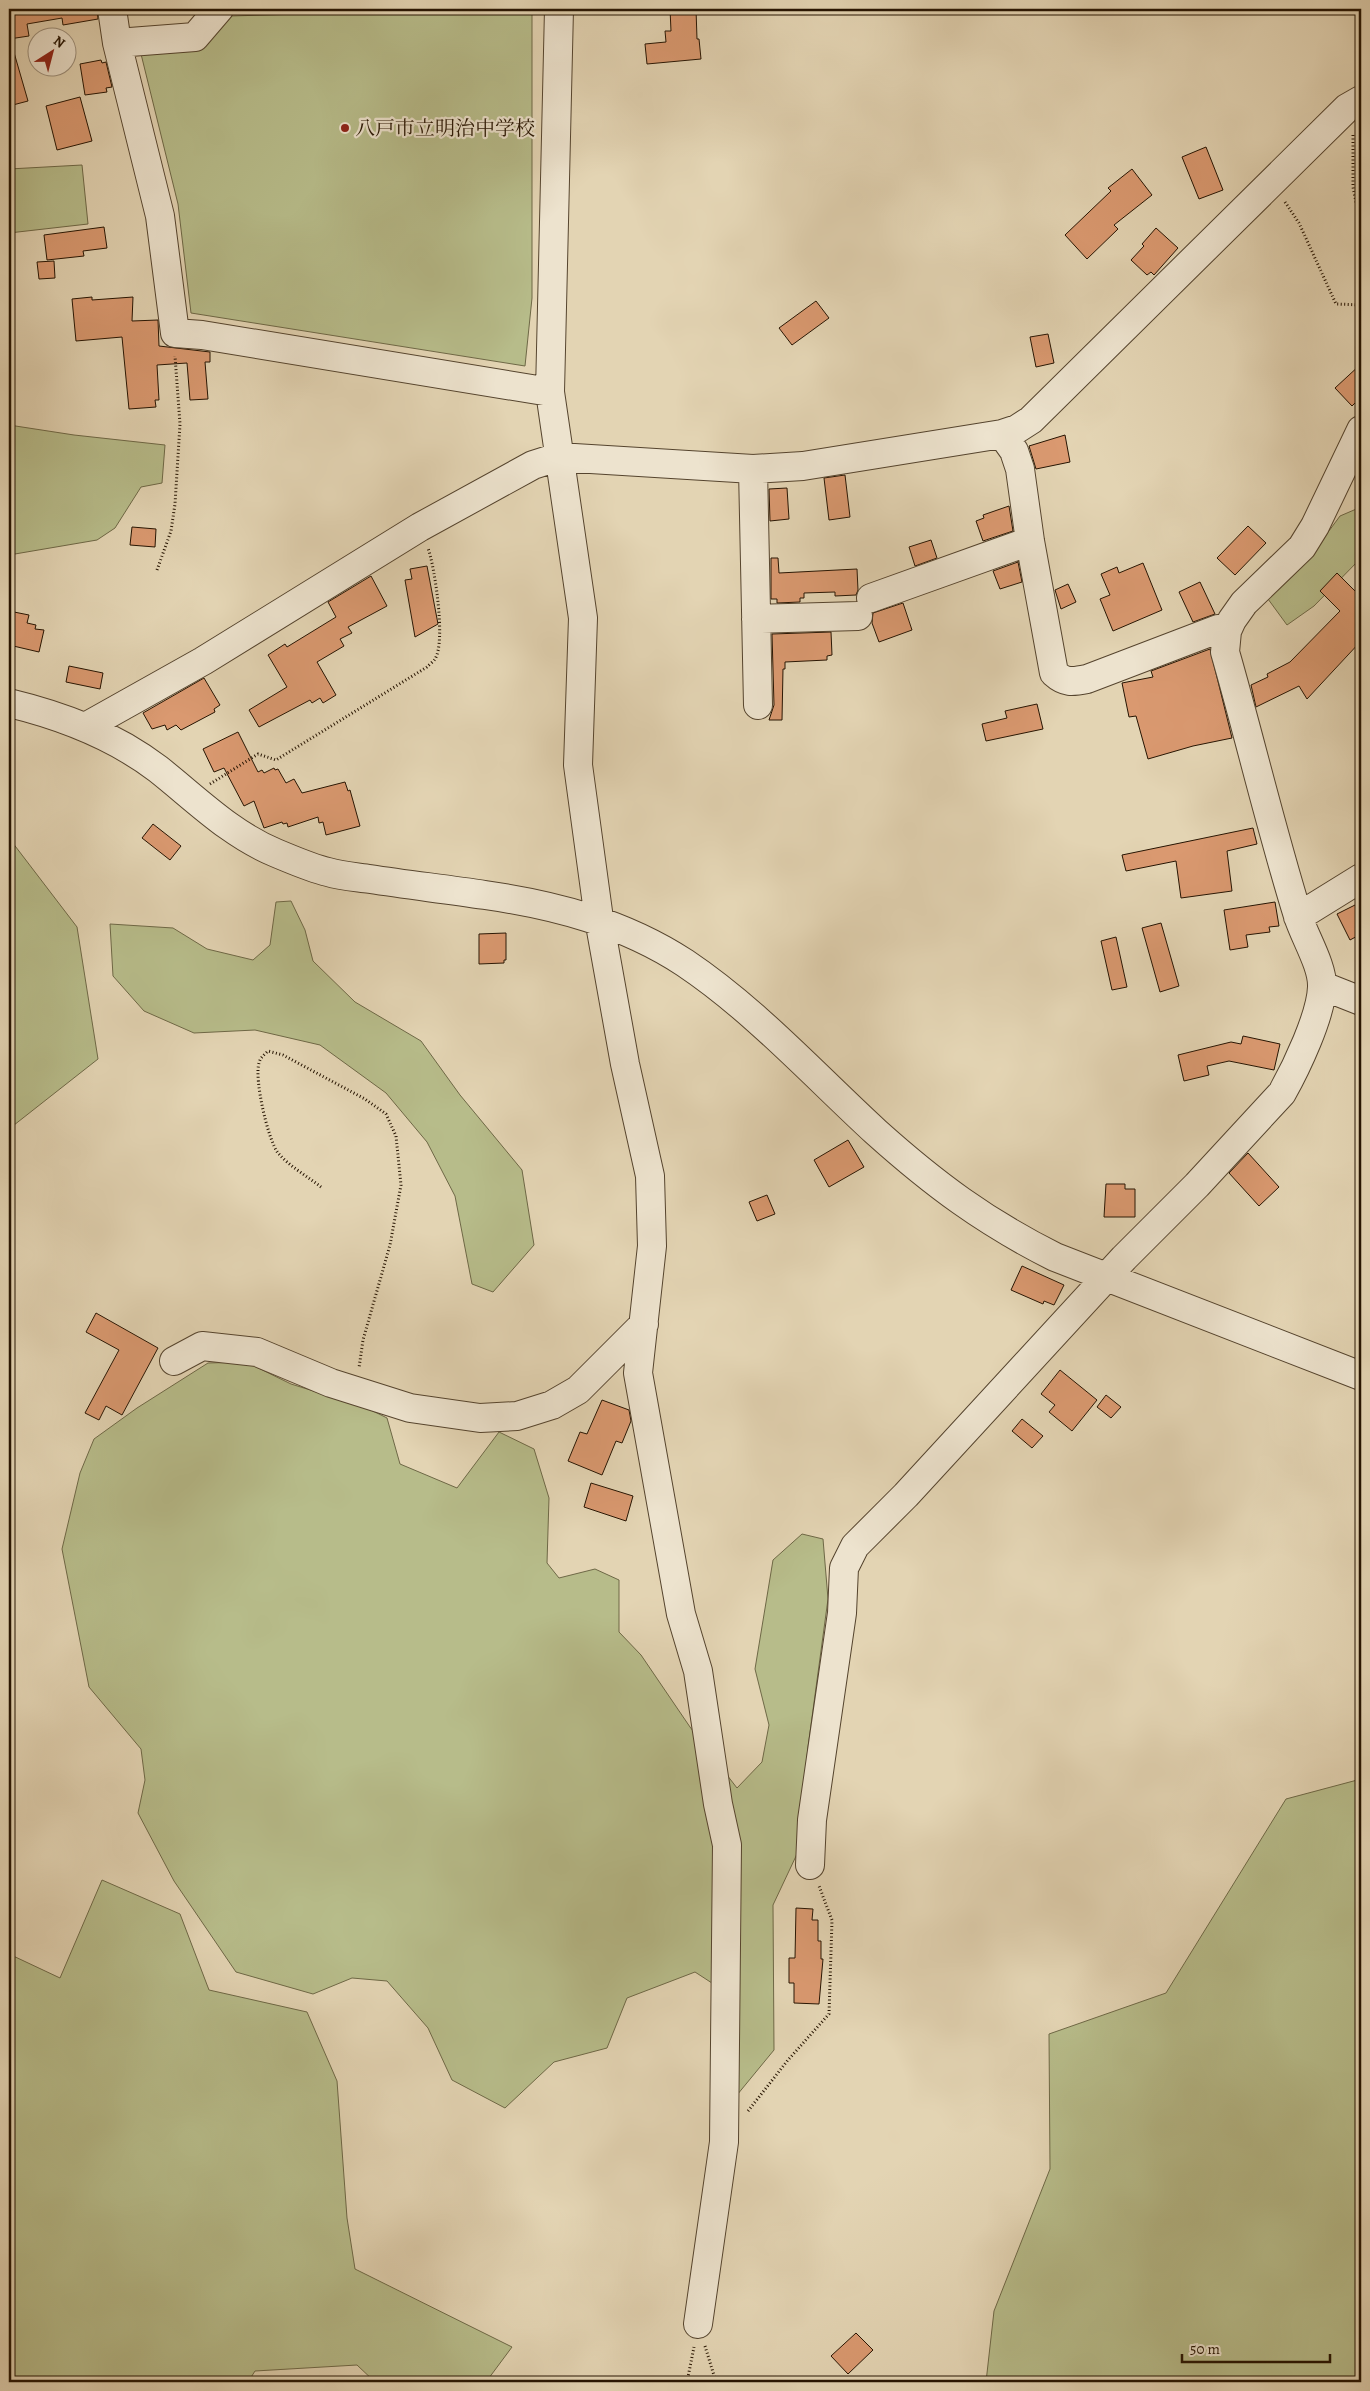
<svg xmlns="http://www.w3.org/2000/svg" width="1370" height="2391" font-family="Alegreya,'Noto Serif JP',serif">
  <rect width="100%" height="100%" fill="#e3d4b3"/>
  <filter id="stains"><feTurbulence type="fractalNoise" baseFrequency=".004" numOctaves="4"/><feColorMatrix values="0 0 0 0 .2 0 0 0 0 .09 0 0 0 0 .02 0 0 0 .5 -.17"/></filter>
  <radialGradient id="worn" r=".72"><stop offset=".6" stop-color="#630" stop-opacity="0"/><stop offset="1" stop-color="#630" stop-opacity=".3"/></radialGradient>
  <!-- green -->
  <path fill="#b7bc8a" stroke="#6e6846" d="M480,9H532V298L525,366L191,313L178,204L141,54L200,50L230,16Z
    M1361,111V211L1356,182L1357,124L1356,115Z
    M82,165L88,224L9,233V169Z
    M9,425L74,435L165,445L162,483L141,487L115,528L97,540L9,555Z
    M1361,507V558L1314,606L1287,625L1268,599L1303,566L1340,516Z
    M9,838L77,927L98,1059L9,1129Z
    M291,901L305,930L313,961L355,1002L421,1041L460,1095L522,1170L534,1245L493,1292L472,1284L455,1196L427,1142L386,1093L320,1045L255,1030L194,1033L144,1011L113,976L110,924L173,928L207,949L253,960L270,945L276,902Z
    M246,1362L291,1384L365,1407L387,1418L400,1464L457,1488L499,1432L534,1449L549,1498L547,1563L559,1578L595,1569L619,1580V1632L641,1655L690,1727L737,1788L762,1762L769,1725L755,1669L773,1560L802,1534L823,1539L828,1599L808,1747L797,1854L773,1905L774,2050L737,2095L735,1998L695,1972L627,1998L607,2048L554,2062L505,2108L452,2080L428,2028L387,1981L352,1978L313,1994L236,1972L174,1881L138,1813L145,1780L141,1749L89,1687L62,1549L80,1473L94,1439L137,1408L208,1363Z
    M1361,1779V2382H986L994,2311L1050,2169L1049,2034L1166,1993L1286,1799Z
    M102,1880L180,1914L209,1990L307,2012L337,2081L347,2218L355,2269L512,2347L486,2382H375L357,2365L255,2371L248,2382H9V1954L60,1978Z"/>
  <!-- building -->
  <path fill="#da9970" stroke="#261402" d="M9,9H97L98,19L63,25L62,18L27,24L29,36L9,39Z
    M670,9H696L697,39H699L701,59L647,64L645,44L666,42L665,31H671Z
    M13,49L28,101L9,106V50Z
    M101,60L102,63L106,62L112,87L106,88L107,92L85,95L80,64Z
    M80,97L92,141L57,150L46,106Z
    M1206,147L1223,190L1199,199L1182,157Z
    M1132,169L1152,195L1114,225L1118,229L1087,259L1065,235L1111,191L1108,188Z
    M104,227L107,248L83,251L84,256L47,260L44,235Z
    M1156,228L1178,248L1154,275L1151,272L1147,275L1131,260L1144,246L1142,244Z
    M54,261L55,278L39,279L37,262Z
    M92,297V300L133,297L132,321L158,320L159,346L210,352V362H205L208,399L190,400L187,363L157,365L159,400H155L156,407L129,409L122,337L76,341L72,299Z
    M816,301L829,318L792,345L779,328Z
    M1048,334L1054,363L1036,367L1030,337Z
    M1361,364V397L1352,406L1335,388Z
    M1065,435L1070,462L1036,469L1029,446Z
    M845,475L850,517L829,520L824,478Z
    M787,488L789,519L770,521L769,489Z
    M1009,506L1013,531L983,541L976,521L984,518L983,515Z
    M1248,526L1266,543L1235,575L1217,558Z
    M132,527L156,529L155,547L130,545Z
    M931,540L937,558L915,566L909,547Z
    M771,558H778L779,573L857,569L858,590L856,595L835,596V592L804,593V598H800V602L777,603V599H771Z
    M1018,562L1022,582L1000,589L993,571Z
    M1143,563L1162,610L1113,631L1100,599L1110,595L1101,574L1117,567L1119,573Z
    M427,566L438,624L415,637L405,580L412,579L410,569Z
    M1337,573L1361,597V641L1307,699L1299,686L1256,707L1251,685L1268,677L1267,674L1290,662L1340,611L1320,591Z
    M371,576L387,606L348,627L352,633L340,639L344,646L317,662L336,695L323,703L320,698L312,703L310,700L259,727L249,710L287,687L268,655L285,644L287,647L336,617L328,602Z
    M1200,582L1215,614L1193,622L1179,592Z
    M1068,584L1076,602L1061,609L1055,590Z
    M903,603L912,630L879,642L872,623L873,613Z
    M9,611L29,615L27,623L36,625L35,629L44,630L39,652L9,645Z
    M831,632L832,655L827,656V660L785,662V669H783L782,720H769L774,705L772,634Z
    M1210,649L1232,738L1193,746L1148,759L1136,716L1129,717L1122,683L1153,677L1151,671Z
    M69,666L103,673L100,689L66,682Z
    M204,678L220,705L214,709L215,712L181,730L176,725L167,730L165,725L152,729L143,713Z
    M1037,704L1043,729L986,741L982,724L1007,718L1005,711Z
    M238,732L258,772L262,770L264,773L274,768L275,770L278,769L286,783L294,779L302,793L345,782L348,791L350,790L360,826L326,835L323,822L319,823L318,817L288,827L287,823L283,824L282,822L264,828L254,801L244,806L224,768L214,772L203,749Z
    M153,824L181,846L170,860L142,838Z
    M1253,828L1257,844L1227,851L1232,891L1181,898L1176,861L1126,871L1122,855Z
    M1275,902L1279,926L1269,927L1270,932L1246,935L1248,947L1230,950L1224,910Z
    M1361,902V934L1350,940L1337,914Z
    M1161,923L1179,986L1160,992L1142,928Z
    M506,933V960H504V963L479,964V934Z
    M1116,937L1127,987L1112,990L1101,941Z
    M1243,1036L1280,1044L1274,1070L1229,1061L1207,1066L1209,1075L1184,1081L1178,1055L1231,1042L1241,1044Z
    M848,1140L864,1167L829,1187L814,1160Z
    M1248,1153L1279,1187L1259,1206L1229,1173Z
    M1106,1184H1125V1189H1135V1217H1104Z
    M767,1195L775,1214L757,1221L749,1202Z
    M1022,1266L1064,1285L1054,1305L1044,1301L1043,1304L1011,1290Z
    M96,1313L158,1348L122,1415L106,1406L99,1420L85,1413L119,1350L86,1332Z
    M1060,1370L1097,1400L1072,1431L1049,1412L1055,1405L1041,1394Z
    M1106,1395L1121,1407L1111,1418L1097,1407Z
    M602,1400L629,1410L631,1421L622,1443L616,1441L602,1475L568,1461L580,1432L587,1434Z
    M1022,1419L1043,1436L1032,1448L1012,1431Z
    M591,1483L633,1496L626,1521L584,1507Z
    M796,1908L813,1909L812,1920H818V1941H821V1959H823L819,2004L794,2003V1983H789V1958H795Z
    M856,2333L873,2350L848,2374L831,2356Z"/>
  <g fill="none" stroke-linecap="round" stroke-linejoin="round">
    <!-- minor casing -->
    <g stroke="#55442e" stroke-width="30">
      <path id="minor" d="M112,9L117,43L160,216L175,333L202,335L550,392
        M559,9L550,392L583,618L578,765L599,919L625,1064L650,1176L652,1246L638,1373L681,1614L698,1671L718,1804L727,1845L724,2142L698,2324
        M117,43L195,37L219,9
        M1002,434L1014,451L1020,469L1030,541L1054,673C1065,683 1072,682 1087,679L1218,629L1227,631
        M753,469L758,705
        M871,598L1030,541
        M756,619L858,616
        M9,703C63,716 113,735 158,769C196,799 230,834 276,853C293,860 311,868 328,872C341,876 356,877 370,879C408,885 446,889 485,895C555,905 624,923 685,963C755,1010 814,1075 876,1132C934,1184 985,1222 1055,1257L1361,1376
        M87,726L203,661L420,527L533,465L558,457L753,469L803,466L1002,434L1017,429L1031,420L1347,108L1361,100
        M1298,917L1361,878
        M1323,986L1361,1001
        M174,1361L202,1346L257,1352L331,1383L410,1408L480,1418L517,1416L552,1405L578,1390L644,1324
        M810,1865L812,1820L842,1613L844,1568L855,1546L906,1495L1124,1258L1197,1185L1282,1093C1296,1068 1321,1016 1322,987C1323,966 1304,936 1298,916C1271,829 1250,739 1225,652L1227,631L1232,620L1244,603L1302,547L1315,526L1361,430"/>
    </g>
    <!-- path -->
    <path stroke="#261402" stroke-width="3" stroke-dasharray="1 2.5" stroke-linecap="butt" d="M1353,135V187L1361,228
      M1285,202L1299,223L1336,304L1361,305
      M157,570L171,531L175,504L180,424L175,356
      M210,784L258,754L276,760L427,667C429,665 433,662 435,659C446,642 435,568 428,548
      M321,1187C307,1176 289,1166 278,1153C268,1140 254,1079 259,1063C260,1058 264,1055 268,1051L283,1055L365,1099L386,1114L396,1136L401,1185L390,1245L363,1340L359,1368
      M748,2111L788,2060L829,2014L832,1920L819,1886
      M705,2346L716,2382
      M687,2382L694,2347"/>
    <!-- minor -->
    <use href="#minor" stroke="#ede3ce" stroke-width="28"/>
  </g>
  <!-- markers -->
  <circle fill="#8f2418" stroke="#ede3ce" stroke-width="2" cx="345" cy="128" r="5"/>
  <g text-anchor="middle" dominant-baseline="central" stroke-width="4.5" stroke-linejoin="round" paint-order="stroke">
    <!-- poi labels -->
    <g font-size="20" fill="#261402" stroke="#ede3ce" text-anchor="start">
      <text x="355" y="128">八戸市立明治中学校</text>
    </g>
  </g>
  <!-- margin -->
  <rect width="1370" height="2391" fill="none" stroke="#e3d4b3" stroke-width="30"/>
  <rect x="10" y="10" width="1350" height="2371" fill="none" stroke="#261402" stroke-width="2.5"/>
  <rect x="15" y="15" width="1340" height="2361" fill="none" stroke="#261402"/>
  <!-- north arrow -->
  <g transform="translate(52 52) rotate(36)"><circle r="24" fill="#ede3ce" stroke="#9d907c"/>
  <path d="M0-4L9 19L0 12L-9 19Z" fill="#8f2418"/>
  <text y="-8" font-size="14" font-weight="bold" text-anchor="middle" fill="#261402">N</text>
  </g>
  <!-- scale -->
  <path d="M1182 2354v8h148v-8" fill="none" stroke="#261402" stroke-width="2.5"/>
  <text x="1190" y="2354" font-size="15" fill="#261402" stroke="#ede3ce" stroke-width="4" paint-order="stroke">50 m</text>
  <rect width="100%" height="100%" filter="url(#stains)"/>
  <rect width="100%" height="100%" fill="url(#worn)"/>
</svg>
